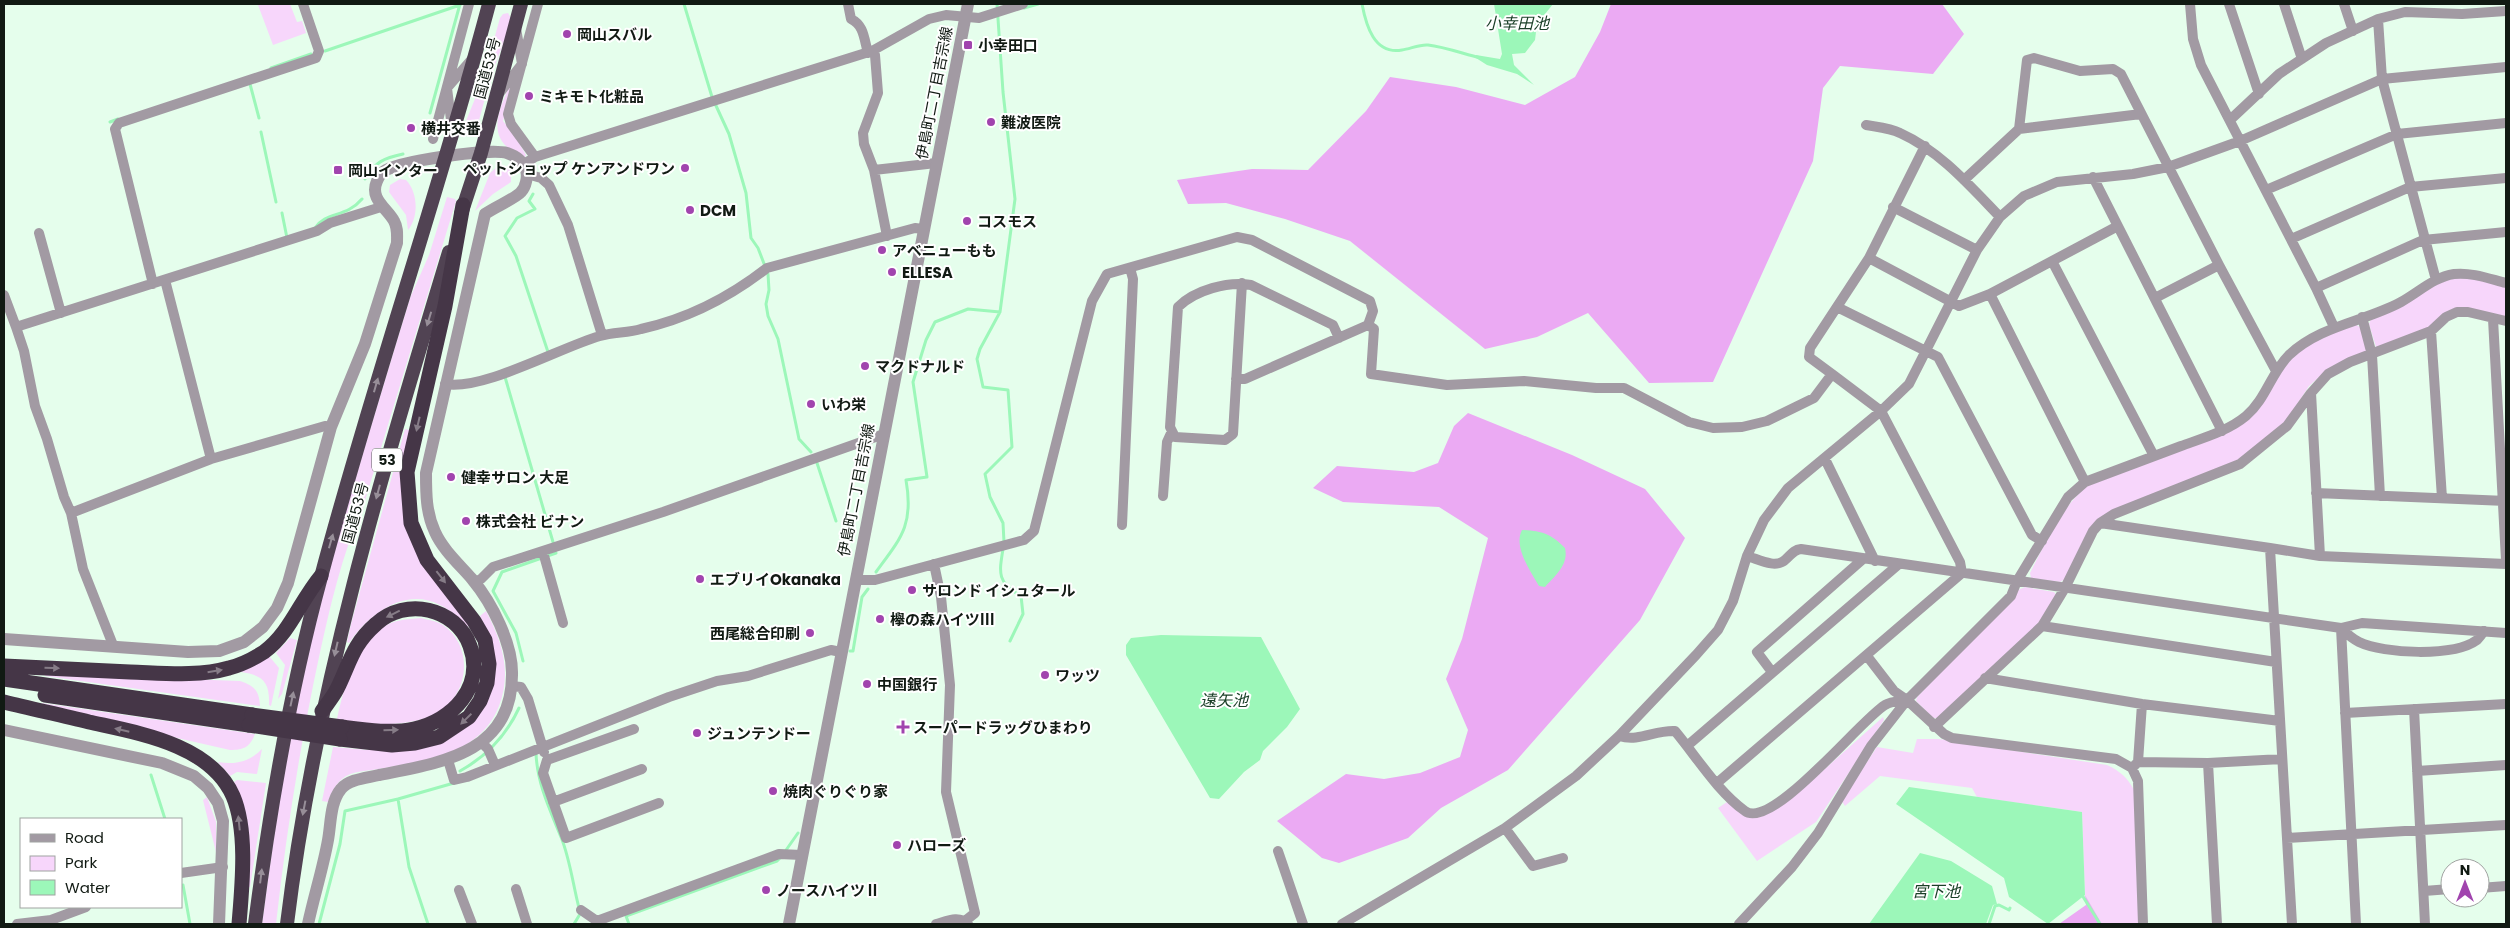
<svg xmlns="http://www.w3.org/2000/svg" width="2510" height="928" font-family="Poppins,'Noto Sans JP',sans-serif">
  <rect width="100%" height="100%" fill="#e5feec"/>
  <!-- green -->
  <path fill="#f7d6fb" d="M261,4H290L297,22L302,21L306,33L273,45L258,5Z
    M508,13L512,20L491,76L478,124L470,127L466,121L483,79L500,18L503,14Z
    M510,85L513,86L503,121L515,136L526,155L525,157C519,156 515,153 511,150C487,134 500,107 510,85Z
    M498,166H504L511,171V182L493,194L475,211L490,173Z
    M400,179L406,180C418,192 419,217 408,230L406,215L389,192L390,185Z
    M447,197L455,199L456,201L363,507C342,554 330,607 319,657C300,746 286,834 276,924H262C275,823 291,715 317,616C345,509 378,403 410,298L429,255Z
    M2453,277H2470L2506,287V318L2469,309L2402,340L2376,347L2369,324L2371,319L2437,283Z
    M2355,324L2360,327L2367,348L2364,355L2327,370L2309,386L2285,423L2238,462L2112,511L2065,579L2060,582L2031,578L2030,573C2046,542 2060,509 2087,486L2249,418L2280,372L2293,357L2312,341Z
    M405,429L410,430L406,521L470,625L468,627C459,619 451,610 440,605C405,586 368,615 349,643L347,642L351,624Z
    M2025,587L2054,592L2057,596L2039,625L1939,718H1933L1916,701L1917,697L2018,590Z
    M486,611C502,641 512,672 499,706C480,755 425,761 378,769C367,771 351,771 342,779C335,785 331,794 328,802L322,801L333,747L369,750L415,749L475,718L490,637L480,616Z
    M421,618C428,620 437,621 443,625C475,647 469,697 435,714C406,728 368,725 337,719C344,688 353,648 380,629C392,620 407,619 421,618Z
    M290,638L297,640L282,694L278,699L285,665L276,653Z
    M269,656L279,668L271,706L269,705C270,682 263,675 241,672Z
    M45,674L240,681C255,686 259,691 260,706L45,676Z
    M42,703L255,734C250,747 244,750 230,750L41,707Z
    M1883,717L1884,720L1816,822L1757,861L1718,808L1730,800L1746,817L1762,816L1799,792Z
    M1917,739H1939L2107,765C2120,771 2128,778 2134,790L2139,924H2102L2085,895L2082,812L1977,797L1972,788L1880,776L1845,806L1841,800L1877,747L1913,753Z
    M262,749L257,774L237,772L230,776L218,762C236,765 249,762 262,749Z
    M237,780L266,783L250,887H247C250,845 250,821 234,782Z
    M207,797L216,822V852L203,800Z"/>
  <!-- forest -->
  <path fill="#ebaaf3" d="M1611,4H1942L1964,34L1933,74L1840,66L1823,88L1813,161L1713,382L1649,383L1588,313L1537,337L1485,349L1350,241L1285,219L1226,203L1188,204L1177,180L1252,169L1308,170L1366,111L1390,77L1456,87L1525,105L1575,77L1600,32Z
    M1468,413L1572,455L1645,489L1685,538L1640,620L1508,770L1441,808L1408,838L1339,863L1322,858L1277,821L1346,774L1384,779L1420,773L1460,757L1468,730L1446,679L1462,639L1488,538L1439,507L1343,502L1313,488L1337,466L1414,472L1438,463L1454,426Z
    M2085,895L2102,924H2059L2086,905Z"/>
  <!-- water -->
  <path fill="#9cf7b9" d="M1494,4H1553L1537,24L1535,40L1525,53L1512,54L1514,65L1534,85L1517,74L1487,65L1476,58V55L1500,59L1502,54Z
    M1522,530C1542,531 1551,534 1565,548C1569,565 1555,576 1545,587L1539,586C1531,572 1513,547 1522,530Z
    M1161,635L1261,637L1300,709L1287,727L1263,751L1260,760L1244,772L1219,799L1210,798L1126,655V645L1131,638Z
    M1909,787L2082,812L2085,895L2048,924L2009,897L2004,878L1896,804Z
    M1920,853L1951,861L1992,886L1997,904L1993,905L1986,924H1869Z"/>
  <g fill="none" stroke-linecap="round" stroke-linejoin="round">
    <!-- stream -->
    <path stroke="#9cf7b9" stroke-width="3" d="M684,4L712,97L729,134L746,193L751,238L758,248L768,274L769,290L766,304L768,316L778,339L799,439L811,452
      M997,4L1003,92L1015,199L1000,312L980,349L977,359L983,387L1008,390L1012,447L985,474L990,497L1003,523L1004,542
      M1362,4C1366,25 1374,55 1402,50C1410,49 1420,44 1428,45C1445,47 1464,54 1481,58
      M1024,8L1038,4
      M325,51L460,5
      M271,68L311,54
      M250,84L259,118
      M430,113L460,4
      M110,122L118,119
      M261,132L276,202
      M365,179C375,162 384,158 403,154
      M533,194L529,201L535,209L517,218L505,236L516,256L549,355
      M282,213L287,238
      M315,228C326,211 346,218 362,199
      M505,377L553,542
      M817,463L836,521
      M1003,549C999,573 997,583 1021,596L1023,614L1010,641
      M876,572C901,538 914,525 906,480L927,477L913,382L926,340L935,322L968,309L1000,312
      M850,651H853L862,597L868,589
      M523,661L516,633L493,591L502,572L556,553
      M536,753C537,783 550,810 561,837C570,859 573,885 579,908
      M460,771C487,756 506,736 519,708
      M151,775L165,819
      M784,853L798,833
      M183,885L190,924
      M2082,895L2100,924
      M319,924L340,844L345,811L398,799
      M428,924L409,867L398,799L454,783
      M574,924L580,914
      M629,924L626,916L777,861L780,858
      M1989,924L1995,906L1999,905L2009,910L2010,908"/>
    <!-- minor -->
    <path stroke="#a29aa3" stroke-width="10" d="M848,4L851,19C864,25 864,39 868,53
      M2190,4L2193,39L2201,65L2316,288L2334,327
      M2229,4L2259,94
      M2284,4L2302,59
      M2344,4L2353,31
      M2378,19L2382,79L2436,280
      M872,51L875,55L878,93L863,133L864,144L874,170L887,236
      M498,95L522,64L516,28
      M2230,120L2279,74L2326,43L2378,19L2405,12L2462,14L2506,11
      M1866,125C1877,127 1890,128 1900,133C1940,151 1970,186 2000,217
      M452,128L447,88L472,59
      M2019,129L2141,114
      M433,139L469,4
      M535,157L511,124L508,114L538,4
      M524,164L535,157L872,51L929,19L946,15L979,18L1023,4
      M874,170L936,163
      M527,174L541,178L549,185L568,225L602,335
      M2093,177L2222,431
      M1964,180L2019,129L2027,60L2034,58L2080,71L2113,69L2121,74L2219,265L2276,371
      M2266,190L2397,134L2506,123
      M1893,207L1977,250
      M39,233L61,313
      M2291,239L2410,187L2506,178
      M1869,258L1959,306L1990,294L2116,227
      M2052,261L2154,456
      M165,280L211,459
      M1242,283L1233,434L1225,440L1175,437L1170,427L1178,307C1195,290 1228,281 1251,285L1333,325L1339,338
      M153,284L115,129L119,123L316,58L319,51L303,4
      M2316,288L2423,240L2506,232
      M1990,294L2085,482
      M4,295L16,327L317,231L330,223L381,207
      M2155,298L2219,265
      M1837,307L1938,357L2032,535L2042,541
      M2362,317L2372,355L2380,496
      M2493,319L2506,560
      M1368,325L1374,329L1371,374L1447,385L1524,381L1596,388H1624L1689,422L1713,428L1742,427L1767,421L1814,398L1832,374L1881,411L1960,562L1962,573L1717,783
      M16,327L24,351L35,406L47,439L64,497L71,513L83,569L113,645
      M2431,331L2442,498
      M1832,374L1809,357L1810,348L1869,258L1925,146
      M445,384C483,391 561,347 600,336C613,332 628,333 641,329C687,319 731,296 767,268L915,228L923,229
      M1825,459L1875,561
      M2316,493L2506,501
      M1163,496L1167,442L1172,431
      M71,513L211,459L325,426L331,427
      M2100,523L2270,548
      M1122,525L1133,279L1130,268
      M543,552L563,623
      M1747,556C1758,559 1775,569 1785,560C1791,555 1793,550 1801,549L2341,628L2362,623L2506,633
      M2320,556L2506,564
      M934,564L941,597L950,685L946,792L975,913L965,921
      M856,580H875L1024,540L1034,531L1092,301L1107,274L1237,237L1252,240L1370,301L1373,311L1368,325L1245,379H1236
      M474,582L481,579L493,567L663,512L884,434
      M2042,626L2276,662
      M2341,628L2356,924
      M2341,628C2346,633 2353,639 2359,642C2384,654 2454,657 2477,640C2479,638 2482,634 2484,631
      M1867,656L1894,691L1907,700L1944,734L1952,738L2116,759L2132,768L2138,781L2143,924
      M1772,672L1757,652L1863,559
      M1985,678L2142,704L2280,721
      M511,686L521,687L528,699L544,752
      M2414,709L2425,924
      M2345,713L2506,704
      M1934,727L2042,626L2065,588L2093,531L2100,523L2114,514L2240,464L2287,426L2311,393L2328,374L2350,362L2431,331L2446,317L2457,312H2468L2506,321
      M634,729L547,760L543,773L566,838L659,803
      M1619,736C1640,742 1654,730 1675,731C1696,756 1718,792 1745,811C1772,831 1861,719 1885,705C1891,701 1901,701 1907,700
      M481,742L488,749L495,765
      M1687,746L1899,564
      M448,760L454,780L467,777L669,697L717,681L748,676L831,650L841,652
      M2138,762L2142,704
      M2208,763L2217,924
      M2132,768L2138,762L2208,763L2282,759
      M2417,771L2506,765
      M553,802L642,769
      M1505,828L1533,866L1563,858
      M2287,838L2506,825
      M1278,851L1303,924
      M181,873L223,867
      M2480,888L2506,886
      M516,889L527,924
      M459,890L472,924
      M2424,891L2450,889
      M581,910L597,921L779,854L802,855
      M17,924L51,920L86,907
      M936,924C947,921 959,915 968,924
      M1342,924L1505,828L1576,776L1619,736L1696,655L1718,630L1733,601L1747,556L1764,520L1788,488L1881,411L1909,384L1977,250L2000,217L2024,196L2057,182L2133,174L2168,167L2240,141L2382,79L2506,67
      M1739,924L1792,867L1818,833L1871,746L1907,700L2011,596L2017,581L2068,497L2085,482C2117,470 2149,458 2181,446C2203,438 2228,431 2246,416C2266,399 2271,373 2289,355C2321,325 2364,322 2401,302C2419,292 2434,277 2454,274C2472,272 2490,279 2506,283
      M2292,924L2270,548L2320,556L2311,393"/>
    <!-- tertiary -->
    <path stroke="#a29aa3" stroke-width="12" d="M4,639L188,652L219,651L244,642L263,627L277,608L288,583L331,427L365,344L397,243C397,235 398,228 394,221C387,208 369,199 377,181C378,179 381,173 383,172C397,161 490,148 507,153C516,156 523,161 526,170C528,176 526,187 521,192C516,198 495,207 485,214L426,473C426,493 426,513 435,532C443,550 460,565 472,579C492,603 513,644 512,675C512,754 439,763 379,775C367,778 349,779 341,789C330,802 331,824 328,840C323,868 314,896 308,924
      M4,730L162,763L194,776L208,788L218,803L223,821L219,924
      M789,924L968,4"/>
    <!-- trunk -->
    <path stroke="#514353" stroke-width="14" d="M461,214L481,153L521,4
      M255,924C270,807 290,691 321,577C372,385 438,196 489,4
      M287,924C315,694 382,473 449,252"/>
    <!-- motorway -->
    <path stroke="#453647" stroke-width="15" d="M4,666C46,668 88,670 130,672C162,673 198,677 229,668C241,665 253,659 264,652C290,633 300,601 321,576
      M4,679L252,715
      M45,695L249,725
      M4,702C32,709 61,715 89,722C138,733 210,744 233,796C248,831 242,887 239,924
      M322,711C327,704 333,697 337,689C350,663 352,645 376,624C405,597 456,607 470,646C485,687 452,721 414,729C391,734 365,730 342,727
      M340,739L392,745L415,743L439,737L469,717L480,701L487,683L489,664L485,640L474,621L427,560L411,523L407,472L445,306L463,205"/>
    <!-- motorway-bridge -->
    <path stroke="#453647" stroke-width="15" d="M252,715L342,727
      M249,725L340,739"/>
  </g>
  <!-- one-way arrows -->
  <defs><path id="oneway-solid" d="M-6-.8H1V-3.2L6.5 0L1 3.2V.8H-6Z" transform="scale(1.25)"/></defs>
  <g fill="#978e98">
    <use href="#oneway-solid" transform="translate(429 319) rotate(107)"/>
    <use href="#oneway-solid" transform="translate(376 385) rotate(-74)"/>
    <use href="#oneway-solid" transform="translate(378 492) rotate(105)"/>
    <use href="#oneway-solid" transform="translate(331 541) rotate(-74)"/>
    <use href="#oneway-solid" transform="translate(336 649) rotate(103)"/>
    <use href="#oneway-solid" transform="translate(292 699) rotate(-78)"/>
    <use href="#oneway-solid" transform="translate(304 808) rotate(101)"/>
    <use href="#oneway-solid" transform="translate(261 876) rotate(-83)"/>
  </g>
  <g fill="#867c87">
    <use href="#oneway-solid" transform="translate(418 424) rotate(103)"/>
    <use href="#oneway-solid" transform="translate(441 577) rotate(52)"/>
    <use href="#oneway-solid" transform="translate(393 614) rotate(154)"/>
    <use href="#oneway-solid" transform="translate(52 668) rotate(2)"/>
    <use href="#oneway-solid" transform="translate(215 671) rotate(-9)"/>
    <use href="#oneway-solid" transform="translate(466 719) rotate(136)"/>
    <use href="#oneway-solid" transform="translate(122 730) rotate(-167)"/>
    <use href="#oneway-solid" transform="translate(391 730) rotate(-1)"/>
    <use href="#oneway-solid" transform="translate(239 823) rotate(-96)"/>
  </g>
  <!-- markers -->
  <g fill="#a144ae" stroke="#fff" stroke-width="2">
    <circle cx="567" cy="34" r="5"/>
    <rect x="963" y="40" width="10" height="10" rx="2.5"/>
    <circle cx="529" cy="96" r="5"/>
    <circle cx="991" cy="122" r="5"/>
    <circle cx="411" cy="128" r="5"/>
    <circle cx="685" cy="168" r="5"/>
    <rect x="333" y="165" width="10" height="10" rx="2.5"/>
    <circle cx="690" cy="210" r="5"/>
    <circle cx="967" cy="221" r="5"/>
    <circle cx="882" cy="250" r="5"/>
    <circle cx="892" cy="272" r="5"/>
    <circle cx="865" cy="366" r="5"/>
    <circle cx="811" cy="404" r="5"/>
    <circle cx="451" cy="477" r="5"/>
    <circle cx="466" cy="521" r="5"/>
    <circle cx="700" cy="579" r="5"/>
    <circle cx="912" cy="590" r="5"/>
    <circle cx="880" cy="619" r="5"/>
    <circle cx="810" cy="633" r="5"/>
    <circle cx="1045" cy="675" r="5"/>
    <circle cx="867" cy="684" r="5"/>
    <path d="M900.5 719.5h5v5h5v5h-5v5h-5v-5h-5v-5h5z"/>
    <circle cx="697" cy="733" r="5"/>
    <circle cx="773" cy="791" r="5"/>
    <circle cx="897" cy="845" r="5"/>
    <circle cx="766" cy="890" r="5"/>
  </g>
  <g text-anchor="middle" dominant-baseline="central" stroke-width="4" stroke-linejoin="round" paint-order="stroke">
    <!-- shield labels -->
    <rect fill="#fff" stroke="#585f5a" stroke-width="1" x="372" y="448.5" width="30" height="23" rx="4"/>
    <g font-size="14" font-weight="bold" fill="#111a13">
      <text x="387" y="460">53</text>
    </g>
    <!-- poi labels -->
    <g font-size="15" font-weight="bold" fill="#111a13" stroke="#fff" text-anchor="start">
      <text x="577" y="34">岡山スバル</text>
      <text x="978" y="45">小幸田口</text>
      <text x="539" y="96">ミキモト化粧品</text>
      <text x="1001" y="122">難波医院</text>
      <text x="421" y="128">横井交番</text>
      <text x="675" y="168" text-anchor="end">ペットショップ ケンアンドワン</text>
      <text x="348" y="170">岡山インター</text>
      <text x="700" y="210">DCM</text>
      <text x="977" y="221">コスモス</text>
      <text x="892" y="250">アベニューもも</text>
      <text x="902" y="272">ELLESA</text>
      <text x="875" y="366">マクドナルド</text>
      <text x="821" y="404">いわ栄</text>
      <text x="461" y="477">健幸サロン 大足</text>
      <text x="476" y="521">株式会社 ビナン</text>
      <text x="710" y="579">エブリイOkanaka</text>
      <text x="922" y="590">サロンド イシュタール</text>
      <text x="890" y="619">欅の森ハイツⅢ</text>
      <text x="800" y="633" text-anchor="end">西尾総合印刷</text>
      <text x="1055" y="675">ワッツ</text>
      <text x="877" y="684">中国銀行</text>
      <text x="913" y="727">スーパードラッグひまわり</text>
      <text x="707" y="733">ジュンテンドー</text>
      <text x="783" y="791">焼肉ぐりぐり家</text>
      <text x="907" y="845">ハローズ</text>
      <text x="776" y="890">ノースハイツⅡ</text>
    </g>
    <!-- street labels -->
    <g font-size="15" fill="#111a13" stroke="#fff">
      <text transform="translate(487 68) rotate(-75)">国道53号</text>
      <text transform="translate(934 93) rotate(-79)">伊島町二丁目吉宗線</text>
      <text transform="translate(856 490) rotate(-79)">伊島町二丁目吉宗線</text>
      <text transform="translate(355 513) rotate(-75)">国道53号</text>
    </g>
    <!-- water labels -->
    <g font-size="16" font-style="italic" fill="#1b4028" stroke="#fff">
      <text x="1517" y="23">小幸田池</text>
      <text x="1224" y="700">遠矢池</text>
      <text x="1936" y="891">宮下池</text>
    </g>
  </g>
  <!-- border -->
  <rect width="2510" height="928" fill="none" stroke="#111a13" stroke-width="10"/>
  <!-- legend -->
  <rect x="20" y="818" width="162" height="90" fill="#ffffff" stroke="#a0a3a1"/>
  <rect x="30" y="834" width="25" height="8" fill="#a29aa3" stroke="#a0a3a1"/>
  <text x="65" y="843" font-size="15" fill="#111a13">Road</text>
  <rect x="30" y="856" width="25" height="15" fill="#f7d6fb" stroke="#a0a3a1"/>
  <text x="65" y="868" font-size="15" fill="#111a13">Park</text>
  <rect x="30" y="880" width="25" height="15" fill="#9cf7b9" stroke="#a0a3a1"/>
  <text x="65" y="893" font-size="15" fill="#111a13">Water</text>
  <!-- north arrow -->
  <g transform="translate(2465 883)"><circle r="24" fill="#ffffff" stroke="#a0a3a1"/>
  <path d="M0-4L9 19L0 12L-9 19Z" fill="#a144ae"/>
  <text y="-8" font-size="14" font-weight="bold" text-anchor="middle" fill="#111a13">N</text>
  </g>
</svg>
